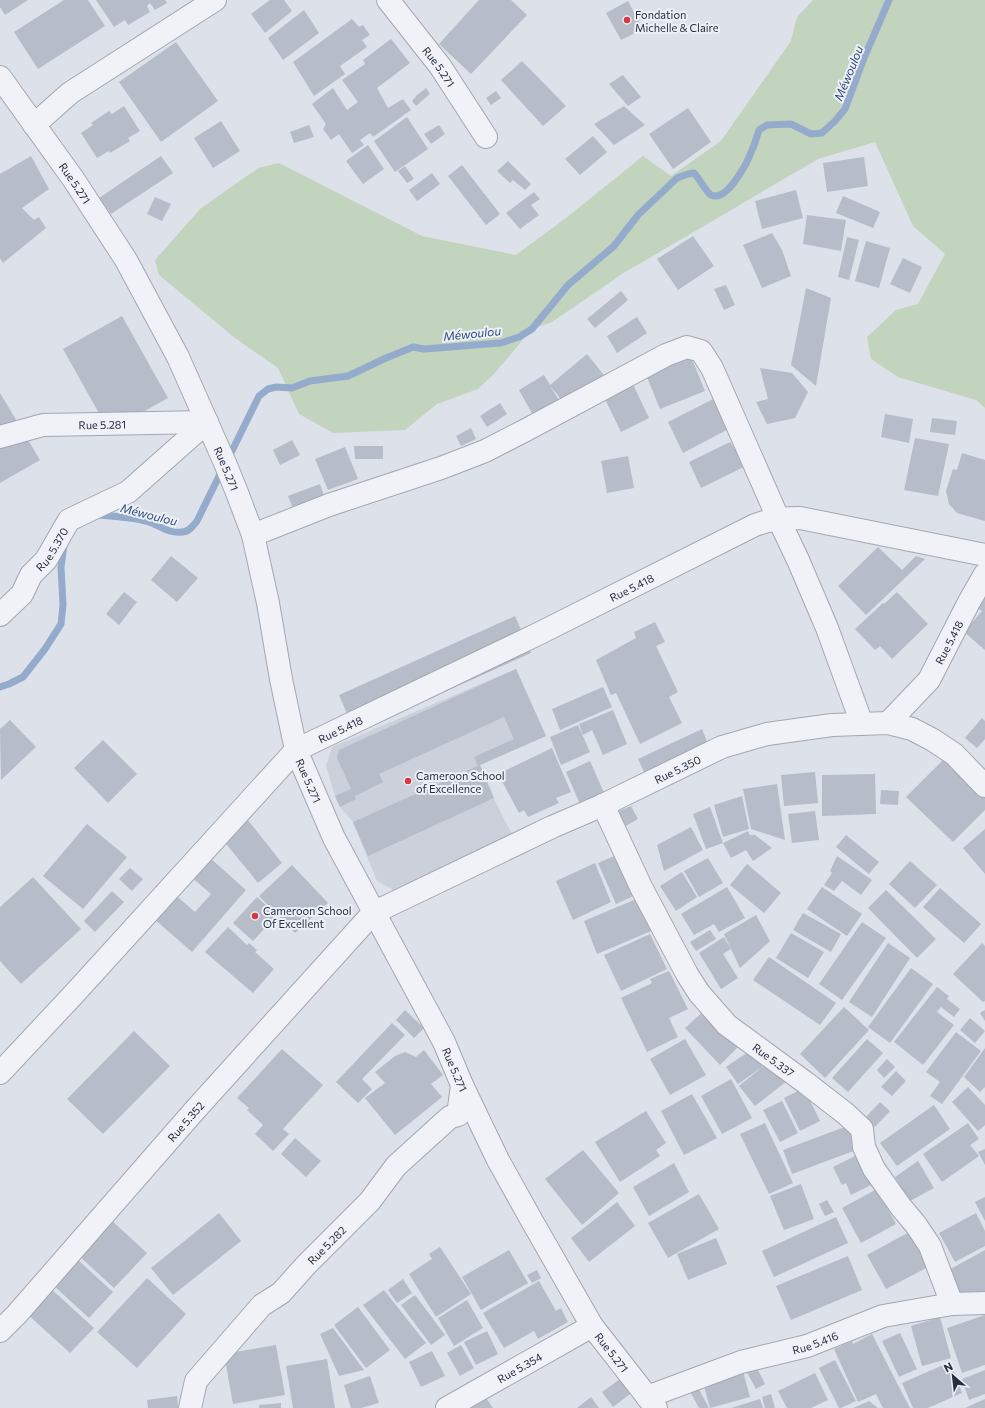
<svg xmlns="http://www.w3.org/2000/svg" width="985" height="1408" font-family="Commissioner,sans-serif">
  <rect width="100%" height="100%" fill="#dde1e9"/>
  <!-- built -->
  <path fill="#cbd0db" d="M516,669L546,736L480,765L494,799L516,842L399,893L377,881L353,822L340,807L335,796L326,766L332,747Z"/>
  <!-- green -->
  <path fill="#c2d3be" d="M813,0H985V408L976,400L898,377L871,359L867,337L896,310L918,304L945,254L913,226L875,142L818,159L622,274L552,322L532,329L494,374L478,389L437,404L405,430L333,433L299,414L278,368L235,338L159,275L155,260L200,209L258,168L279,163L422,236L516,255L566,218L643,156L671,176L721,141L791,41L797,17Z"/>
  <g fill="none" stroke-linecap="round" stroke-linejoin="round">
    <!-- stream -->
    <path stroke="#95abcc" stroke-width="7" d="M228,459L259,396L268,389L276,387L292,388L310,381L348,376L386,358L413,347L424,349L501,343L519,337L532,329L568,285L614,246L638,215L677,178L688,174L694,173C699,178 707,193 711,195C727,203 748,161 752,150C755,144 757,136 759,130L767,125L791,124L811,134L822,133L835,121L845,109L864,58L889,0
      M96,515C114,516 132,517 149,522C160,526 170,534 182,532C189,532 193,526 197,521L223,468
      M0,687L9,684L23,677L45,649L61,624L63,605L61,567L64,545"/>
  </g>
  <!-- building -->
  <path fill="#b7bcc9" d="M0,0H28L5,15L0,7Z
    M64,0H88L105,26L38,69L14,32Z
    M96,0H165L167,3L155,10L150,3L147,6L150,12L128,25L125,20L114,27Z
    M270,0H284L292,11L265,33L251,14Z
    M479,0H511L527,15L471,74L439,44Z
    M628,1L643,29L621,40L606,13Z
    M304,10L319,33L283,60L268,38Z
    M352,19L359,27L363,25L370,35L362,40L367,47L340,66L345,74L314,96L293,62Z
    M391,39L410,63L377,88L388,108L403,99L411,110L373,137L370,133L360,140L364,145L352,153L339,134L331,140L323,129L326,124L312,104L333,88L347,110L358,102L342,80L365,64L363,60Z
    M176,42L218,101L161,142L119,82Z
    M522,61L566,106L543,126L501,80Z
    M623,75L641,97L628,106L609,84Z
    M426,88L430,94L416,106L412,101L417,95Z
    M496,91L501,98L491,105L486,98Z
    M124,106L140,131L128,138L130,141L110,153L109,151L97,158L81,133L93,125L91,123L109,111L112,114Z
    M624,106L645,125L614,145L594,124Z
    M688,108L711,142L673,169L649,134Z
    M407,117L428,149L395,172L374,141Z
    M221,121L240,151L213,168L194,138Z
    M309,125L314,137L294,143L290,132Z
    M439,125L445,134L431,144L424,134Z
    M593,136L607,152L580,175L565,159Z
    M368,145L384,169L363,184L346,161Z
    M31,156L49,189L22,208L34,220L39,217L46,228L3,263L0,258V174Z
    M161,156L173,173L111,214L99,198Z
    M864,157L868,186L827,192L823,163Z
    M508,161L531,184L525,190L513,180L510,183L497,171Z
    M462,165L500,214L486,225L448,176Z
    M405,166L414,179L407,183L398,171Z
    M432,173L440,184L417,201L409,190Z
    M796,190L803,218L762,229L755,201Z
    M534,192L540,199L531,205L539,215L520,229L506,213Z
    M843,196L880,212L873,228L836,213Z
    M155,197L171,204L162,221L147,214Z
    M807,215L846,220L841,251L803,244Z
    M772,233L782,250L791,276L762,288L743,245Z
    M693,236L714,266L678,290L657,259Z
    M847,237L859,240L849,280L838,277Z
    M866,241L890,248L879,288L855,281Z
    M903,258L922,267L910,293L890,284Z
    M726,285L735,305L724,310L714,289Z
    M806,288L831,298L816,386L791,365Z
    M621,291L628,300L595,328L587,319Z
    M122,316L168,398L109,431L63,349Z
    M637,317L647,333L617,353L607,336Z
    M687,347L705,391L660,409L642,365Z
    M587,354L607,379L567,406L550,386L559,400L533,415L519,390L544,375L550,385Z
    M760,368L792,373L808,392L795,418L767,424L756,402L768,399Z
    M629,376L649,418L621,432L600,389Z
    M0,393L40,460L0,483Z
    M725,393L740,423L683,453L668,422Z
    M500,403L507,414L487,427L480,416Z
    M885,414L913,419L909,443L881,437Z
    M932,418L957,421L955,435L930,432Z
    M471,428L476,439L461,446L456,436Z
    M915,438L949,444L938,496L904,490Z
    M292,440L300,455L280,465L273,450Z
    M730,442L735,449L741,447L750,464L701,488L689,462Z
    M354,446H383V459H355Z
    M345,447L358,479L328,490L315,459Z
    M962,453L985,460V521L957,513L949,504L946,491L953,469L957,470Z
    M628,456L634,488L607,493L601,461Z
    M320,484L325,499L294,511L288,496Z
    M878,547L902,570L916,556L925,559L866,615L838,586Z
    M171,556L198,578L177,602L151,580Z
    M985,591V650L964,632L982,611L971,604Z
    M124,592L137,602L119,625L106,614Z
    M897,592L928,624L892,659L880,646L875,650L855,629L883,603L884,604Z
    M515,616L531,653L355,732L339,695Z
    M655,622L665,642L656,646L678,692L669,697L682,723L640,744L616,693L611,695L596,660L636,638L634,632Z
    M516,669L546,736L480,765L494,798L368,856L353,822L478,766L474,757L514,739L504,717L379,774L383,782L355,796L356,799L340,807L335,796L351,789L337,758L339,750Z
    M603,687L612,707L560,730L552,709Z
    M613,710L627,744L603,755L592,730L583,735L579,724Z
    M982,718L985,721V739L977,748L965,738Z
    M10,720L36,747L1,780L0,729Z
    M578,725L590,752L561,765L550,737Z
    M702,729L708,744L645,774L638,759Z
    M103,740L137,774L108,803L74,768Z
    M552,748L571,792L556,798L559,803L528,817L524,810L519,813L498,774Z
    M947,756L985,794V810L953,842L906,797Z
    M590,761L604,793L580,804L566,772Z
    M815,772L818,803L784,806L781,775Z
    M875,774L876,814L822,816V775Z
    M777,784L785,840L751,829L743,789Z
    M881,790L899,791L898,805L880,804Z
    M742,796L749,829L723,837L714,805Z
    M631,806L638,819L624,827L616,812Z
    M710,807L723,843L706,849L693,814Z
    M815,811L819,840L792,843L788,814Z
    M243,814L282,863L258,883L218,834Z
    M87,824L127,857L83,909L43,876Z
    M691,827L703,850L664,871L657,845Z
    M985,829V874L963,848Z
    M748,831L750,835H755L772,848L753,861L746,850L731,858L723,843Z
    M846,835L879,862L869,874L836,847Z
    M200,849L246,890L192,952L145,911L166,887L195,912L211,894L182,869Z
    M621,853L638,894L616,904L598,863Z
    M837,856L872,880L861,895L842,881L834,891L824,885L832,873L830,871Z
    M708,858L723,883L699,897L684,871Z
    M910,861L937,885L915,908L889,884Z
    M595,863L611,902L573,920L556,881Z
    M747,864L781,893L764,913L730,885Z
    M292,865L328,903L295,933L259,896Z
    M130,868L143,879L132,891L119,879Z
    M682,872L697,897L676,911L660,886Z
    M33,877L81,929L21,984L0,961V907Z
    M727,887L745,918L719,932L714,924L694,935L681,914Z
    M822,887L862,914L847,936L807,909Z
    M940,888L981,924L964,943L923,907Z
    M886,890L936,939L917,958L868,908Z
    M112,891L124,902L95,932L84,921Z
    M643,896L656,929L597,954L584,921Z
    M257,897L277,915L253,941L233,923Z
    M803,913L841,934L831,952L793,930Z
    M756,915L770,941L740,968L724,934Z
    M862,922L886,938L842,1000L819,984Z
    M228,927L247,945L249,943L257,950L255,952L274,969L253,993L205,952Z
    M710,930L716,939L696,951L690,942Z
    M791,933L824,952L808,978L776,958Z
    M650,934L667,969L621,991L604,955Z
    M724,937L731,949L723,954L738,978L721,989L699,953Z
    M888,943L910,958L872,1017L849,1002Z
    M982,943L985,946V1001L983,1002L953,974Z
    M769,957L836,1003L820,1025L753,980Z
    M911,968L933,984L890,1043L868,1027Z
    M669,971L688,1009L669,1018L678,1037L647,1052L621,998L652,983L650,979Z
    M937,987L949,996L947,999L960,1009L954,1017L941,1007L937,1012L954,1025L923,1065L894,1042Z
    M844,1007L869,1030L825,1078L800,1054Z
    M707,1008L741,1044L720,1065L685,1028Z
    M405,1010L424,1028L414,1038L396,1020Z
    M985,1010V1021L980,1013Z
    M970,1018L985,1031L975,1043L960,1030Z
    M392,1023L405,1035L362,1079L372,1089L358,1103L336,1082Z
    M134,1031L170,1066L103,1134L67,1099Z
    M956,1032L981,1051L942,1104L930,1096L940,1082L926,1072Z
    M685,1039L706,1075L670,1095L650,1059Z
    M867,1039L883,1053L848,1092L832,1078Z
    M985,1048V1087L980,1092L964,1077Z
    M282,1049L323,1085L283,1129L289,1134L273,1151L255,1134L263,1125L247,1110L249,1108L237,1098Z
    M424,1050L443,1075L431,1084L442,1097L395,1135L365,1098L385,1083L375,1072L395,1056L405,1052L416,1057Z
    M751,1050L763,1067L771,1060L787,1081L755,1106L739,1086L762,1067L738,1084L726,1067Z
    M887,1059L895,1067L884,1078L877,1070Z
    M896,1071L906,1081L892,1096L881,1087Z
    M731,1079L752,1118L722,1134L701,1096Z
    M968,1087L985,1105V1125L978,1131L952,1102Z
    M804,1088L820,1121L800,1131L784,1098Z
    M692,1094L717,1138L684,1155L661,1111Z
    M782,1101L798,1133L780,1142L763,1110Z
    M880,1102L890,1111L875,1127L865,1118Z
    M934,1105L950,1129L897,1166L880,1143Z
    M646,1111L666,1143L656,1150L660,1156L620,1182L595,1142Z
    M765,1123L793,1183L769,1194L740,1134Z
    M968,1123L979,1139L970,1145L979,1156L942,1182L923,1154Z
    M850,1125L859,1149L792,1174L783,1150Z
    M295,1138L321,1161L306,1177L281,1154Z
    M985,1149V1165L978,1152Z
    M583,1150L619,1193L582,1225L545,1179Z
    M863,1152L873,1184L851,1195L846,1183L842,1185L833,1167Z
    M918,1161L934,1188L910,1201L895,1177Z
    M674,1163L689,1192L649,1216L633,1187Z
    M801,1184L814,1219L784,1230L770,1196Z
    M877,1189L896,1224L861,1243L842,1208Z
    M699,1194L719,1229L668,1258L648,1223Z
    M985,1197V1221L975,1202Z
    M827,1200L834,1212L825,1216L819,1204Z
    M617,1202L635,1226L589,1262L571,1238Z
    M219,1213L241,1241L173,1295L151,1268Z
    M976,1213L985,1231V1246L955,1262L939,1233Z
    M836,1217L848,1243L774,1277L762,1251Z
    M110,1219L147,1253L114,1288L77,1254Z
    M913,1230L932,1265L886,1289L867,1255Z
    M716,1238L727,1264L688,1280L677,1254Z
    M440,1247L471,1294L436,1317L409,1274L432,1259L429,1254Z
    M509,1250L528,1283L481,1310L462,1277Z
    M985,1250V1291L967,1299L952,1293L945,1272Z
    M848,1256L862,1290L791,1320L776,1286Z
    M77,1259L113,1292L89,1318L53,1285Z
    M537,1270L541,1278L532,1283L527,1275Z
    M147,1278L186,1314L137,1368L97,1332Z
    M403,1279L412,1293L397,1303L388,1290Z
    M539,1281L556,1311L561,1308L568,1322L538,1339L534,1331L504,1348L483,1313Z
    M49,1287L94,1328L70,1353L26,1313Z
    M384,1290L426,1343L405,1359L363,1305Z
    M415,1295L445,1335L431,1345L401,1305Z
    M467,1300L483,1328L454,1346L438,1318Z
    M358,1307L390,1350L366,1368L334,1325Z
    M985,1315V1365L962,1373L947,1328Z
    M940,1317L951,1358L922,1366L911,1326Z
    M333,1328L364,1370L339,1376L320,1334Z
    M487,1331L498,1354L476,1365L464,1342Z
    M900,1333L917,1369L899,1377L882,1341Z
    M872,1334L898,1385L910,1408H883L876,1394L858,1402L834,1349L852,1341L853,1344Z
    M276,1345L285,1395L233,1404L224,1354Z
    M461,1345L474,1368L460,1376L447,1353Z
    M432,1351L445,1376L421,1387L409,1362Z
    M327,1359L335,1408H293L286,1366Z
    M835,1360L856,1401L841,1408H839L819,1368Z
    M754,1362L765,1384L756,1389L744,1367Z
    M950,1362L962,1393L928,1408H913L902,1383Z
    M742,1368L750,1397L710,1408L702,1379Z
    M985,1370V1394L969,1400L962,1379Z
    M815,1373L828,1400L811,1408H787L778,1391Z
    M370,1376L379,1403L361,1408H351L344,1385Z
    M620,1379L630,1394L613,1407L602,1392Z
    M695,1382L709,1408H699L687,1386Z
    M480,1389L493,1408H464Z
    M771,1394L775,1408H765L762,1397Z
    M177,1396L178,1408H148L147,1400Z
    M591,1397L599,1408H577Z
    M760,1399L763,1408H731Z
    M985,1399V1408H965Z
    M869,1401L878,1408H853Z
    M281,1403V1408H259V1405Z"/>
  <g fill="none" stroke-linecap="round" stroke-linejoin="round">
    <!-- minor casing -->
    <g stroke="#a2a7b3" stroke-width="24">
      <g id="minor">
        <path id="s1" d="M388,0L440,66L486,137"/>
        <path d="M34,125L70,93L215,0"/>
        <path id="s2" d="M0,437L43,425L207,422"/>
        <path d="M253,535L329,505L441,468L485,451L524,431L666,355L687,347L701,351L712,368L778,518L798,560L827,628L862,724"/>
        <path id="s3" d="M0,615L22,594L31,575L46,560L69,520L128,492L207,422"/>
        <path id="s4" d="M888,723L929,680L969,602L985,574"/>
        <path id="s5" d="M603,805L641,887L687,974L699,993L727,1025L806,1083L846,1114L862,1129L864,1147L874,1169L901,1207L916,1225L930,1246L952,1304"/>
        <path id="s6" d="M0,1073L74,994L296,750L538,634L755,525C772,519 782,518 800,518L985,555"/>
        <path id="s7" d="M0,1331L17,1314L195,1110L373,913L552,827L603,805L722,747L767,734L832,725L888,723L912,729L933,740L954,754L985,786"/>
        <path id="s8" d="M647,1397L741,1362L807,1346L883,1316L952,1304L985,1303"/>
        <path id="s9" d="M190,1408L196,1381L262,1305L281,1293L307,1264L370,1201L396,1166L450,1117L458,1115L462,1085"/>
        <path id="s10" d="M447,1408L592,1326"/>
      </g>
    </g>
    <!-- tertiary casing -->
    <g stroke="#a2a7b3" stroke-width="24">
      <g id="tertiary">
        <path id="s11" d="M0,77L74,180L126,260L178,357L225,463L236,490L253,535L268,603L281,679L296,750L334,838L444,1042L462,1085L498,1160L532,1221L592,1326L656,1408"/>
      </g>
    </g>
    <!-- minor -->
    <use href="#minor" stroke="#f0f2f7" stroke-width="22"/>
    <!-- tertiary -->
    <use href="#tertiary" stroke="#f0f2f7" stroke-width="22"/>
  </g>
  <!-- markers -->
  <g fill="#d93743" stroke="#edf0f6" stroke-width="1.5">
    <circle cx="627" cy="20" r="4"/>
    <circle cx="408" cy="781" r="4"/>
    <circle cx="255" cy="916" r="4"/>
  </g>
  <g text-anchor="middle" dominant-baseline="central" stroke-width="4" stroke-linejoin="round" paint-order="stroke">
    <!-- poi labels -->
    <g font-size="11" fill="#252d40" stroke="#edf0f6" text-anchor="start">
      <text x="635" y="14">Fondation<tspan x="635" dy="13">Michelle &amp; Claire</tspan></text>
      <text x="416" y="775">Cameroon School<tspan x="416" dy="13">of Excellence</tspan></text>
      <text x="263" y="910">Cameroon School<tspan x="263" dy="13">Of Excellent</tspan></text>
    </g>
    <!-- street labels -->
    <g font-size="11" fill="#252d40" stroke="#edf0f6">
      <text stroke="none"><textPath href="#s1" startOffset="84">Rue 5.271</textPath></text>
      <text stroke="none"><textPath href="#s11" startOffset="130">Rue 5.271</textPath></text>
      <text stroke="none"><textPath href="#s2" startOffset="104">Rue 5.281</textPath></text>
      <text stroke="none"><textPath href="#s11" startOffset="454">Rue 5.271</textPath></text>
      <text stroke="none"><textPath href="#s3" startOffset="85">Rue 5.370</textPath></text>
      <text stroke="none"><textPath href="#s6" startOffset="811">Rue 5.418</textPath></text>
      <text stroke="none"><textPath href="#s4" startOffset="102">Rue 5.418</textPath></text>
      <text stroke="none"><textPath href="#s6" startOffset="487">Rue 5.418</textPath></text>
      <text stroke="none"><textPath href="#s7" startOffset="897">Rue 5.350</textPath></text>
      <text stroke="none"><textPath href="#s11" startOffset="778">Rue 5.271</textPath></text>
      <text stroke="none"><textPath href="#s5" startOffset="312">Rue 5.337</textPath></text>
      <text stroke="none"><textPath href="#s11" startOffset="1102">Rue 5.271</textPath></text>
      <text stroke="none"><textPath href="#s7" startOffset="280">Rue 5.352</textPath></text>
      <text stroke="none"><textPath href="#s9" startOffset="217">Rue 5.282</textPath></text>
      <text stroke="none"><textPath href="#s8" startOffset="177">Rue 5.416</textPath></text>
      <text stroke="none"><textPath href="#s11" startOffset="1426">Rue 5.271</textPath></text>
      <text stroke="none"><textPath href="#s10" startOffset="83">Rue 5.354</textPath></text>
    </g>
    <!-- water labels -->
    <g font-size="12" font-style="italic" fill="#2c4878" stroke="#edf0f6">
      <text transform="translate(848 73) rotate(-68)">Méwoulou</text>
      <text transform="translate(472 333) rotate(-6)">Méwoulou</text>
      <text transform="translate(149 514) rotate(14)">Méwoulou</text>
    </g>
  </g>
  <!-- north arrow -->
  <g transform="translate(953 1376) rotate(332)" stroke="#edf0f6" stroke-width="3" paint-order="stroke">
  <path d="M0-3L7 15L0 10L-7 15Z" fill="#252d40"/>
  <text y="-6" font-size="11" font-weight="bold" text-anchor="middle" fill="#252d40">N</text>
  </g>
</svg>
